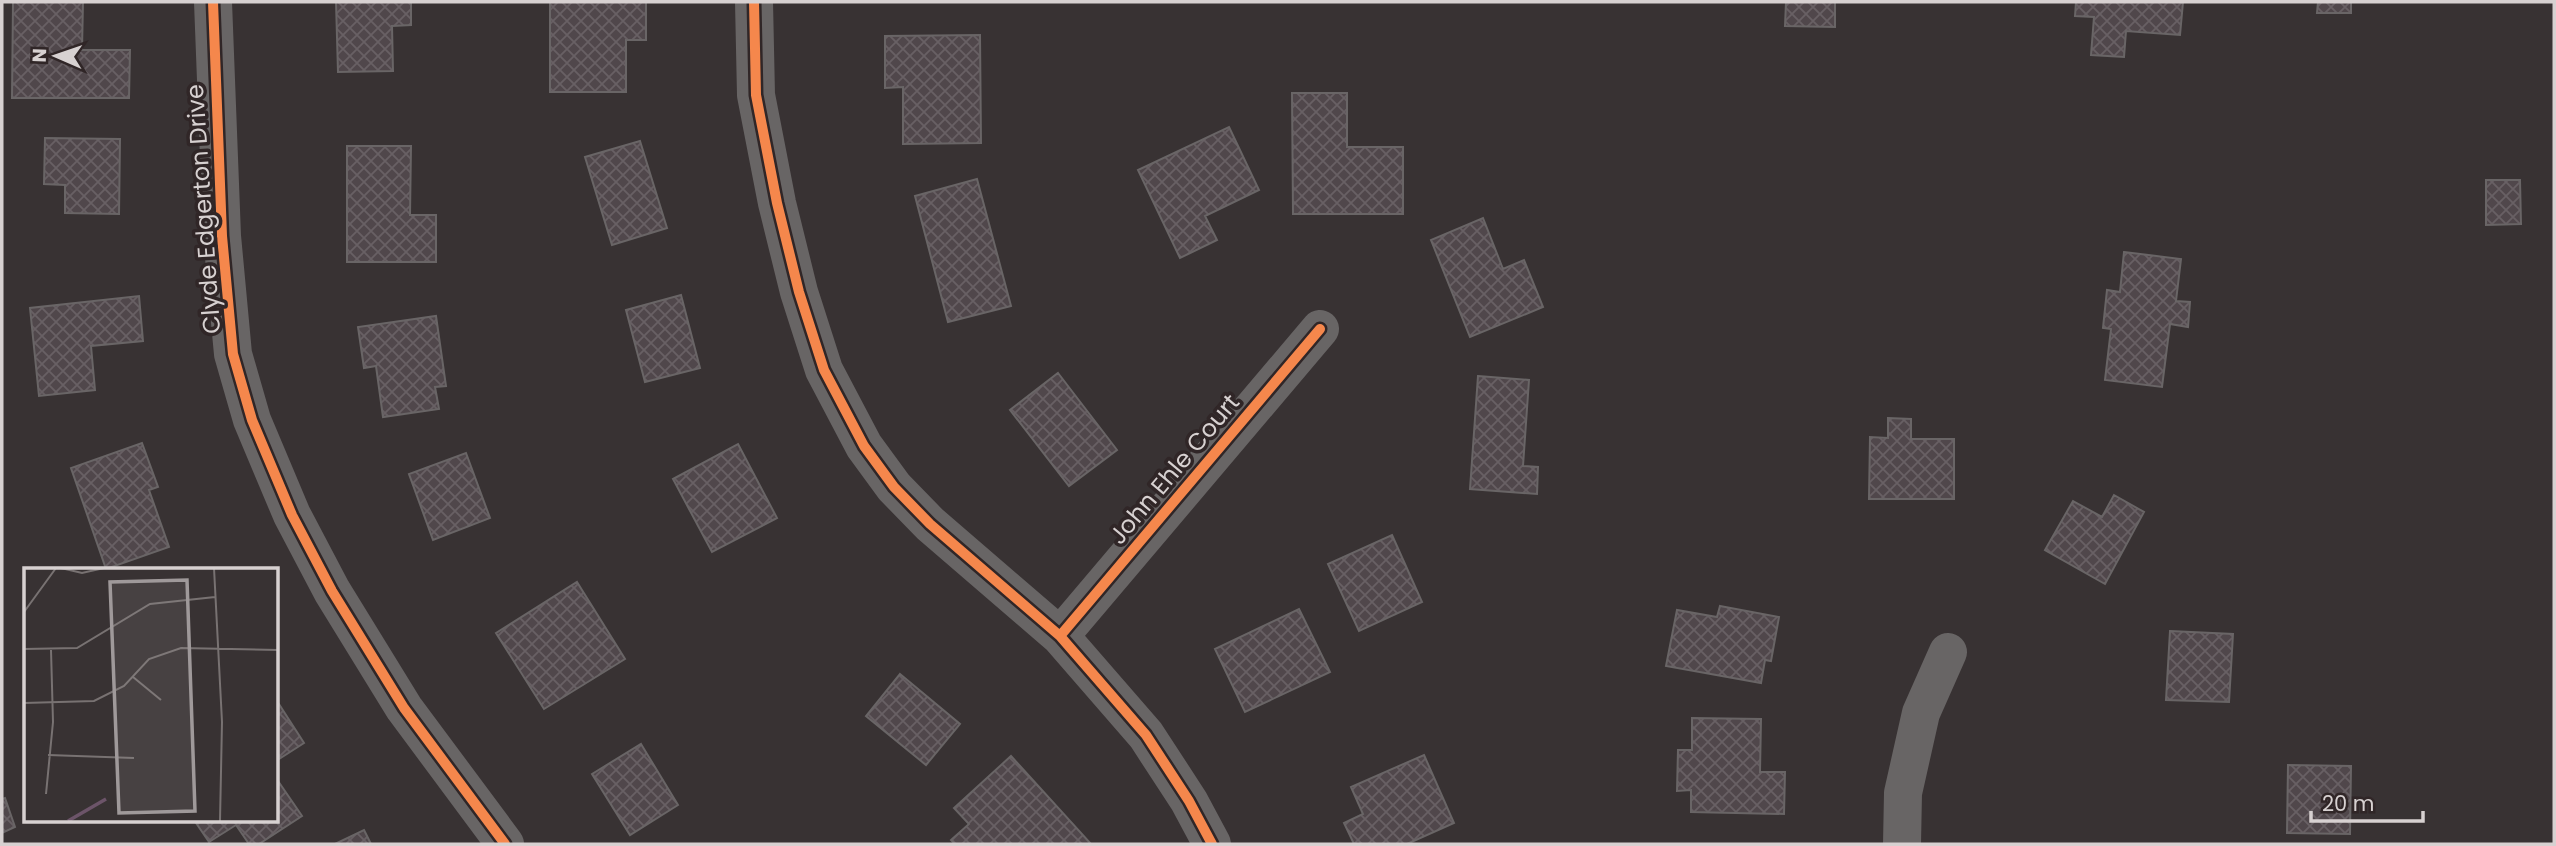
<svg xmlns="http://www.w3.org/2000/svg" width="2556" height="846" font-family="Poppins,sans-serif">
  <defs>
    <pattern id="building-cross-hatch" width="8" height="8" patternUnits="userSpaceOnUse" patternTransform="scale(1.75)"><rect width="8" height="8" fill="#50474b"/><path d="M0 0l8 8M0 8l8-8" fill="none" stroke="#686064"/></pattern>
  </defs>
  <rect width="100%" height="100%" fill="#383233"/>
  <!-- building -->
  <path fill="url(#building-cross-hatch)" stroke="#696566" stroke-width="2" d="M13,2H83L82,50H130L129,98H12Z
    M336,2H411V25L392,26L393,71L338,72Z
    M550,2H646V40H626V92H550Z
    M1786,2H1835V27L1785,26Z
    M2076,2H2183L2180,35L2126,31L2124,57L2091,55L2094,17L2075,16Z
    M2318,2H2351V13H2317Z
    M980,35L981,143L903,144V87L885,88V36Z
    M1292,93H1347V147H1403V214H1293Z
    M1229,127L1259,190L1205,216L1217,240L1180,258L1138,170Z
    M45,138L120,139L119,214L65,213V185L44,184Z
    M640,141L667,228L612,245L585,157Z
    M347,146H411L410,215H436V262H347Z
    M977,179L1011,306L948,322L915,196Z
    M2486,180H2520L2521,224L2486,225Z
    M1483,218L1503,269L1524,260L1543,307L1470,337L1431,240Z
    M2124,252L2181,259L2176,301L2190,302L2188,327L2170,324L2162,387L2105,380L2111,329L2103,328L2107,290L2120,292Z
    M681,295L700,368L645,382L626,310Z
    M139,296L143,341L91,346L95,390L39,396L30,308Z
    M436,316L446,386L435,387L439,409L383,417L376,366L364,368L358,327Z
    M1058,373L1117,450L1069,486L1010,410Z
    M1478,376L1529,380L1523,466L1538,467L1537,494L1470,489Z
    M1888,418L1911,419V439H1954V499H1869L1870,437L1888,438Z
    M142,443L158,487L149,490L169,547L106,569L71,468Z
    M738,444L777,518L712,552L673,479Z
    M466,453L490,518L433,540L409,474Z
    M2114,495L2144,512L2105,584L2045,550L2073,501L2102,517Z
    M1392,535L1422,602L1359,631L1328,564Z
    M577,582L625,659L544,709L496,633Z
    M1720,606L1779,617L1771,661L1765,660L1761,683L1666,666L1677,610L1717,617Z
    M1299,609L1330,672L1245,712L1215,649Z
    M2170,631L2233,634L2229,702L2166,700Z
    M900,674L960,724L926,765L866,716Z
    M277,701L304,743L276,761V701Z
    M1692,718L1761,719L1760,772H1785L1784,814L1691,812V790L1677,791L1678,750H1692Z
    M641,744L678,805L630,835L592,774Z
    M1424,755L1454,823L1407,844H1354L1344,823L1363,814L1351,787Z
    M1011,756L1091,844H955L951,840L969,824L954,808Z
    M2288,765L2351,766L2350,834L2287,833Z
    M276,778L302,816L259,844H249L236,825L209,842L194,820H276Z
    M5,798L15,827L2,833V799Z
    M364,830L371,844H335Z"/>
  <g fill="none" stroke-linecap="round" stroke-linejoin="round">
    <!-- street -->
    <path stroke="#686565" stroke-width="38" d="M213,2L222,236L233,354L252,420L292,515L332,591L404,708L505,844
      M754,2L756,95L777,203L799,292L824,370L864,446L894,487L930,524L1060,636L1146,735L1189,801L1212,844
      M1060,636L1320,329
      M1902,844L1903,793L1921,713L1948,652"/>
    <!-- cycleway casing -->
    <g stroke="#302627" stroke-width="15">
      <path id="cycleway" d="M213,2L222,236L233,354L252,420L292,515L332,591L404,708L505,844
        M754,2L756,95L777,203L799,292L824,370L864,446L894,487L930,524L1060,636L1146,735L1189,801L1212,844
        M1060,636L1320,329"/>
    </g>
    <!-- cycleway -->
    <use href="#cycleway" stroke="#f5874c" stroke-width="10"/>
  </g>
  <g text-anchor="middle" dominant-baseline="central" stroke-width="7" stroke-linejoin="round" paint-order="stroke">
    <!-- street labels -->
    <g font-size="24" fill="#d7d1d1" stroke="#302627">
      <text transform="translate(203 209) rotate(-94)">Clyde Edgerton Drive</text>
      <text transform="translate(1174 469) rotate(-50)">John Ehle Court</text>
    </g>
  </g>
  <!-- overview -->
  <g transform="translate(24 568)">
    <rect width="254" height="254" fill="#383233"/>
    <path fill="none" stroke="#6c5469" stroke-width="3.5" d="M44,253L82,231"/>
    <path fill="none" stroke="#787272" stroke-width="2" d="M37,0L58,5L80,0M190,0L198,154L196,253M0,44L32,0M0,81L53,80L126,36L191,29M109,109L137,132M0,135L70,133L100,118L125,91L157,80L254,82M24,187L110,190M22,226L29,154L27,82"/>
    <path fill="#9f999a" fill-opacity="0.15" stroke="#9f999a" stroke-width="3.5" d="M163,12L171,243L95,245L86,14Z"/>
    <rect width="254" height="254" fill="none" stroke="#d7d1d1" stroke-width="3.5"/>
  </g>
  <!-- border -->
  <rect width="2556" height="846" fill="none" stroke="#d7d1d1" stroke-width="7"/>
  <!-- north arrow -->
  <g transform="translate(56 56) rotate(272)" stroke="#302627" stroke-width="5" paint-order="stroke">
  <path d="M0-5L12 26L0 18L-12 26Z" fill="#d7d1d1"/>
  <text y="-10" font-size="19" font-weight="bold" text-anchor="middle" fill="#d7d1d1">N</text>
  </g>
  <!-- scale -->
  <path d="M2311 811v10h112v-10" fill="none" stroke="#d7d1d1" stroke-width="3.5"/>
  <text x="2322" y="811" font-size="21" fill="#d7d1d1" stroke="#302627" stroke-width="5" paint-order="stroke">20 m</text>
</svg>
